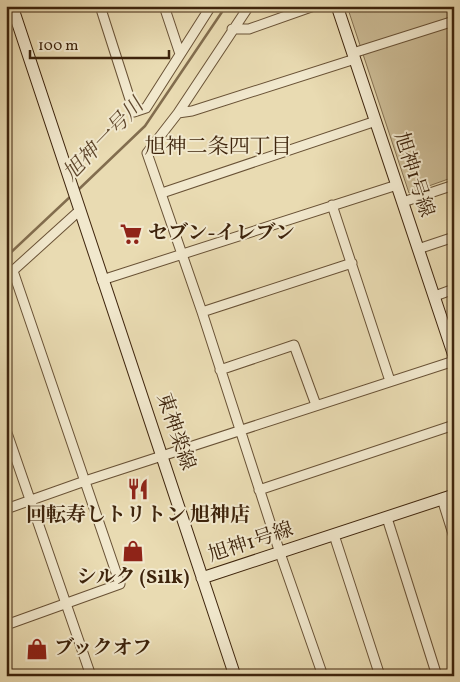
<svg xmlns="http://www.w3.org/2000/svg" width="460" height="682" font-family="Vollkorn,'Noto Serif JP',serif">
  <rect width="100%" height="100%" fill="#e9dbb2"/>
  <filter id="stains"><feTurbulence type="fractalNoise" baseFrequency=".004" numOctaves="4"/><feColorMatrix values="0 0 0 0 .2 0 0 0 0 .09 0 0 0 0 .02 0 0 0 .5 -.17"/></filter>
  <radialGradient id="worn" r=".72"><stop offset=".6" stop-color="#630" stop-opacity="0"/><stop offset="1" stop-color="#630" stop-opacity=".3"/></radialGradient>
  <!-- green -->
  <path fill="#ccbc96" stroke="#857051" d="M347,6H454V177L409,193Z"/>
  <g fill="none" stroke-linecap="round" stroke-linejoin="round">
    <!-- stream -->
    <path stroke="#826d4e" stroke-width="2.5" d="M77,191L145,126L226,6
      M6,257L71,196"/>
    <!-- street casing -->
    <g stroke="#695236" stroke-width="11">
      <path id="street" d="M100,6L134,112L146,108L211,6
        M164,6L180,54
        M249,6L178,113L147,153L202,312L280,553L323,676
        M232,29H249L314,6
        M353,53L454,21
        M178,113L192,111L355,59
        M162,193L376,121
        M403,202L454,185
        M332,205L390,381
        M418,249L454,237
        M6,277L80,210
        M102,280L397,185
        M435,296L454,289
        M202,312L352,263
        M220,370L294,345L316,405
        M6,430L91,676
        M259,490L454,425
        M442,499L454,537
        M6,509L85,481L454,361
        M387,518L437,676
        M334,535L380,676
        M6,625L120,584L13,271"/>
    </g>
    <!-- secondary casing -->
    <g stroke="#3e240c" stroke-width="13">
      <path id="secondary" d="M12,6L235,676
        M337,6L454,356
        M202,578L454,495"/>
    </g>
    <!-- street -->
    <use href="#street" stroke="#f1e8cd" stroke-width="9"/>
    <!-- secondary -->
    <use href="#secondary" stroke="#f1e8cd" stroke-width="11"/>
  </g>
  <!-- icons -->
  <defs>
    <g id="supermarket-bare" transform="scale(1.725)"><path d="M-6-5.5h2.5l.6 2H6L4.5 2H-2.5L-4.4-4H-6ZM-1.5 3.2a1.3 1.3 0 1 0 .1 0ZM3 3.2a1.3 1.3 0 1 0 .1 0Z" fill="#8f2418" stroke="#f1e8cd" stroke-width="2.5" paint-order="stroke"/></g>
    <g id="restaurant-bare" transform="scale(1.725)"><path d="M-5-6h1v4h1v-4h1v4h1v-4h1v5L-1.5 .5V6h-2V.5L-5-1ZM5-6V6H3V1.5H1.5Q1.5-4 5-6Z" fill="#8f2418" stroke="#f1e8cd" stroke-width="2.5" paint-order="stroke"/></g>
    <g id="shop-bare" transform="scale(1.725)"><path d="M-5-2.5h2.3a2.7 3.5 0 0 1 5.4 0H5L5.5 6h-11ZM-1.5-2.5h3a1.5 2.3 0 0 0-3 0Z" fill="#8f2418" stroke="#f1e8cd" stroke-width="2.5" paint-order="stroke"/></g>
  </defs>
  <g fill-rule="evenodd">
    <use href="#supermarket-bare" x="131" y="234"/>
    <use href="#restaurant-bare" x="138" y="489"/>
    <use href="#shop-bare" x="133" y="551"/>
    <use href="#shop-bare" x="37" y="649"/>
  </g>
  <g text-anchor="middle" dominant-baseline="central" stroke-width="4" stroke-linejoin="round" paint-order="stroke">
    <!-- street labels -->
    <g font-size="20" fill="#3e240c" stroke="#f1e8cd">
      <text transform="translate(413 175) rotate(72)">旭神1号線</text>
      <text transform="translate(175 432) rotate(71)">東神楽線</text>
      <text transform="translate(251 543) rotate(-18)">旭神1号線</text>
    </g>
    <!-- poi labels -->
    <g font-size="20" font-weight="bold" fill="#3e240c" stroke="#f1e8cd" text-anchor="start">
      <text x="148" y="234">セブン-イレブン</text>
      <text x="138" y="516" text-anchor="middle">回転寿しトリトン 旭神店</text>
      <text x="133" y="578" text-anchor="middle">シルク (Silk)</text>
      <text x="54" y="649">ブックオフ</text>
    </g>
    <!-- water labels -->
    <g font-size="21" font-style="italic" fill="#60482d" stroke="#f1e8cd">
      <text transform="translate(104 140) rotate(-46)">旭神一号川</text>
    </g>
    <!-- neighbourhood labels -->
    <g font-size="21" fill="#3e240c" stroke="#f1e8cd">
      <text x="218" y="147">旭神二条四丁目</text>
    </g>
  </g>
  <!-- margin -->
  <rect width="460" height="682" fill="none" stroke="#e9dbb2" stroke-width="25"/>
  <rect x="8" y="8" width="445" height="667" fill="none" stroke="#3e240c" stroke-width="2.5"/>
  <rect x="12" y="12" width="435" height="657" fill="none" stroke="#3e240c"/>
  <!-- scale -->
  <path d="M30 50v8h139v-8" fill="none" stroke="#3e240c" stroke-width="2.5"/>
  <text x="38" y="50" font-size="15" fill="#3e240c" stroke="#f1e8cd" stroke-width="4" paint-order="stroke">100 m</text>
  <rect width="100%" height="100%" filter="url(#stains)"/>
  <rect width="100%" height="100%" fill="url(#worn)"/>
</svg>
